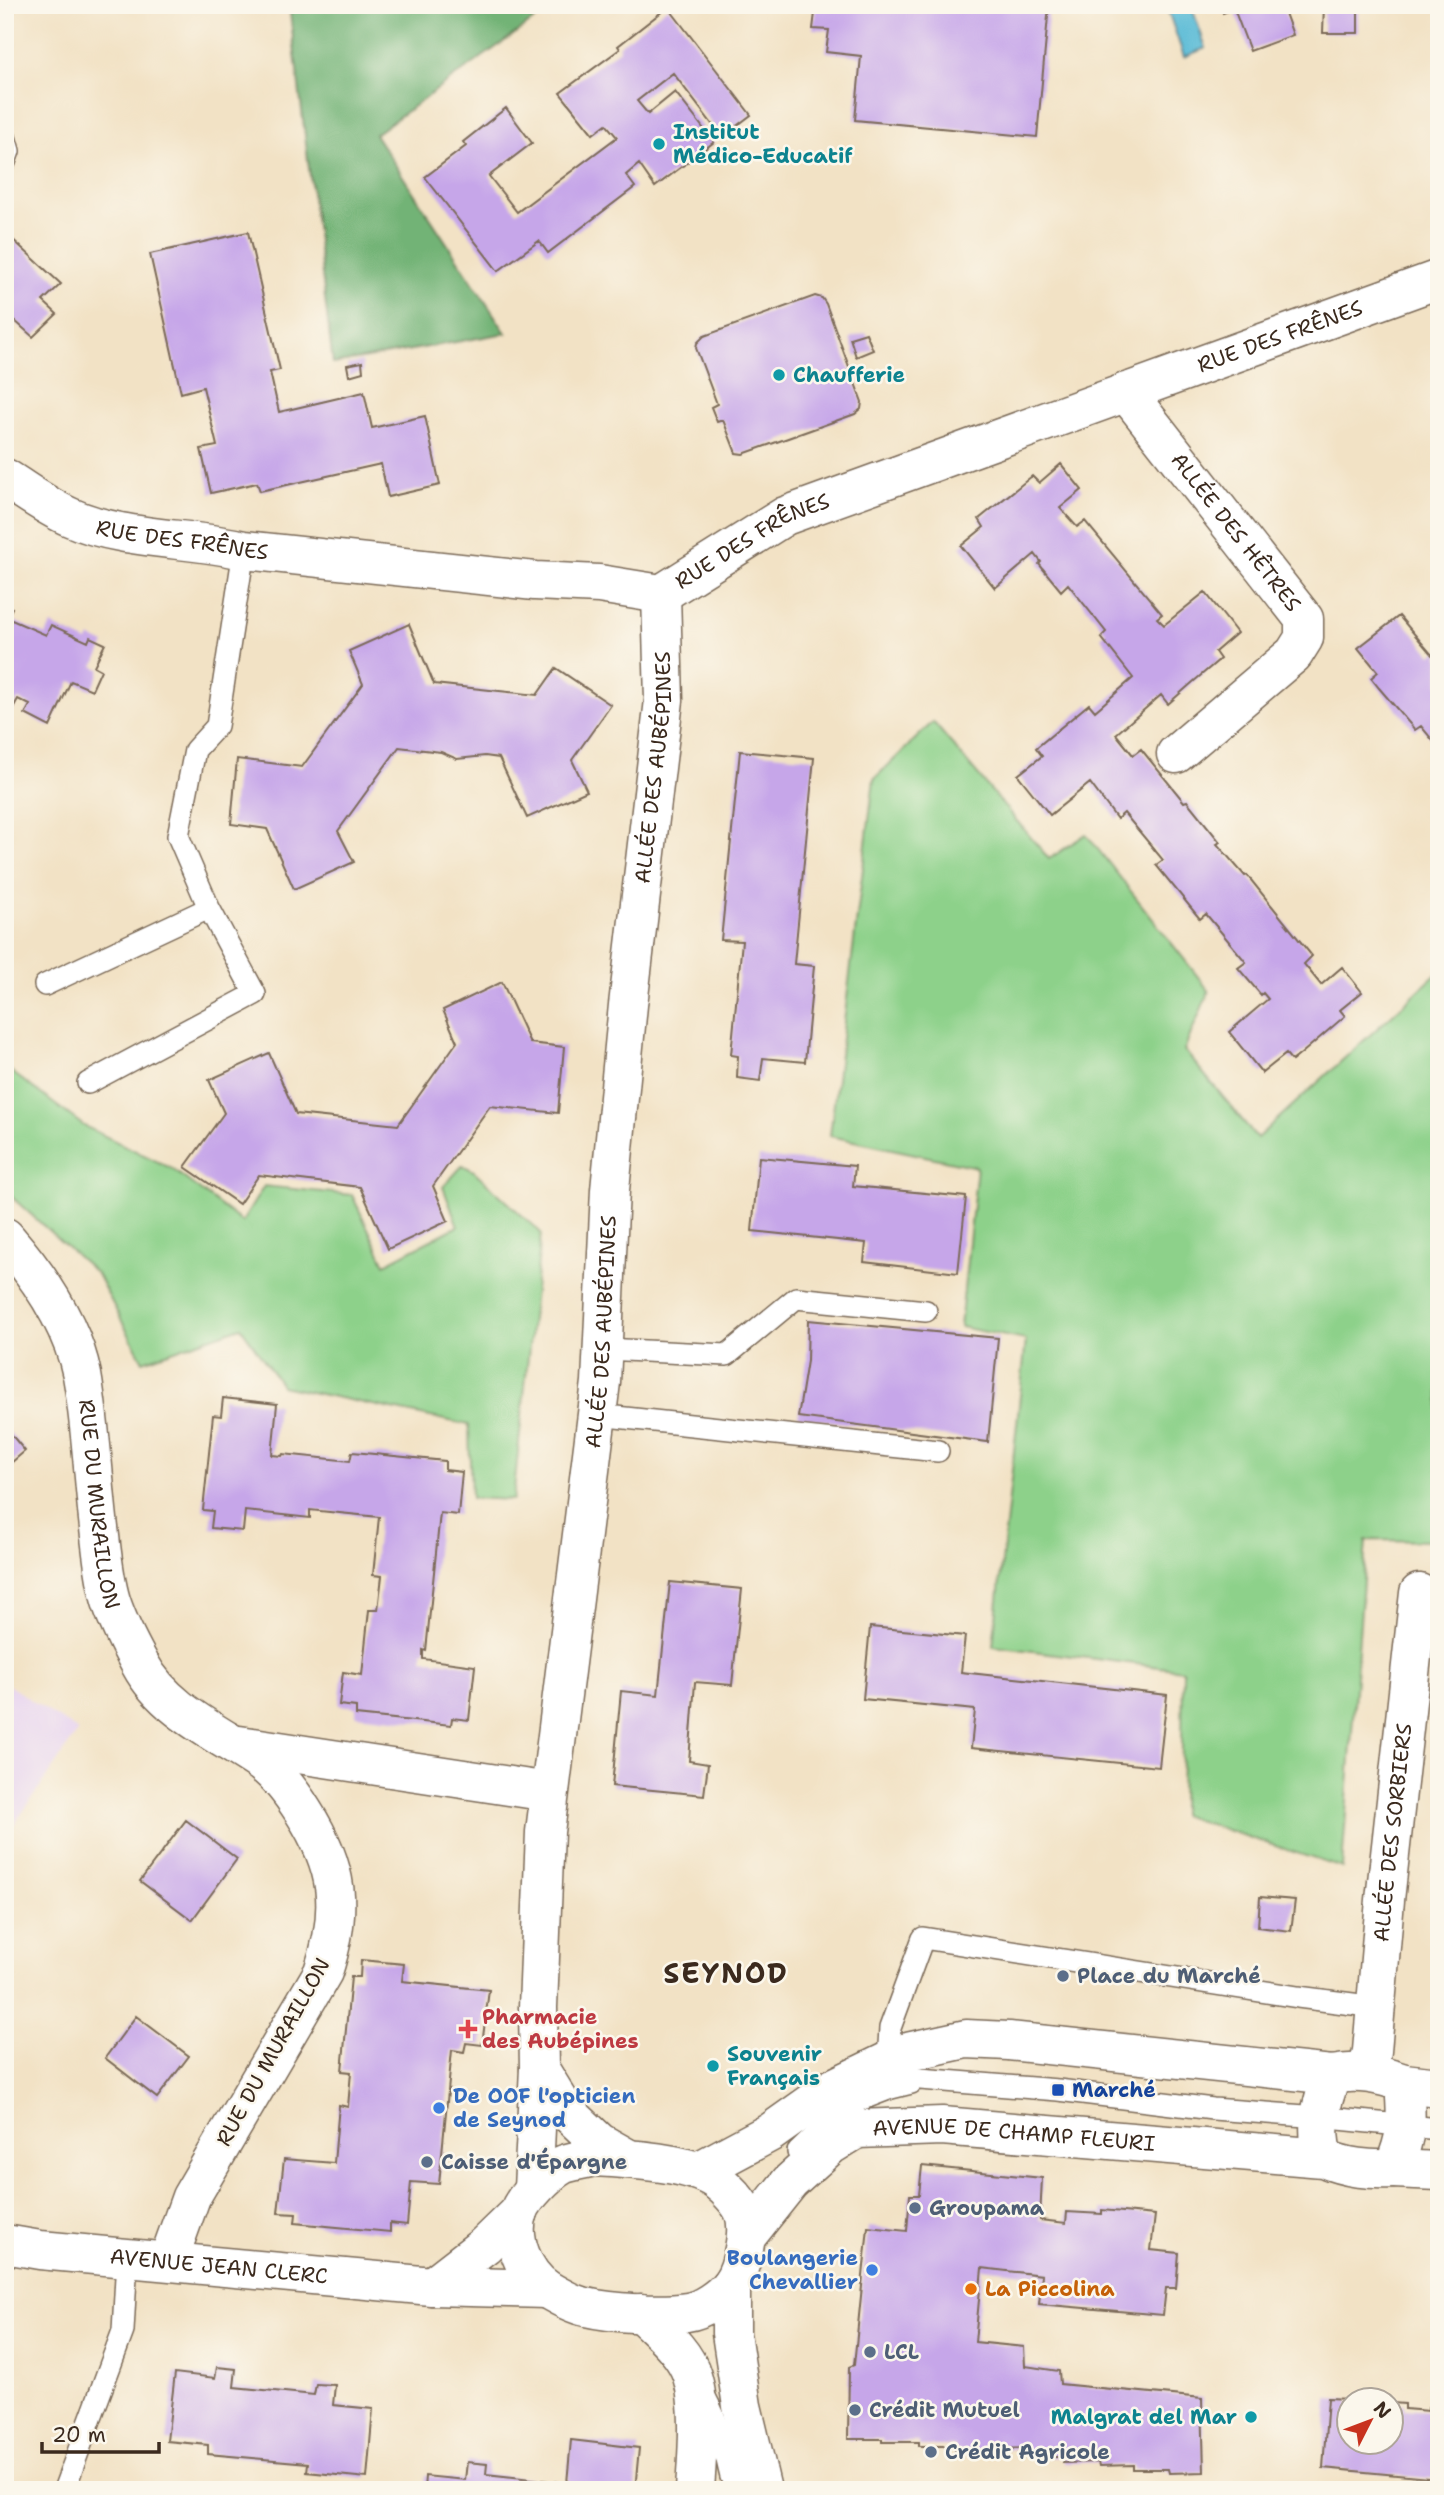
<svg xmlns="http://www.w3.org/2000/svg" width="1444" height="2495" font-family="'Shantell Sans',sans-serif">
  <rect width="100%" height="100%" fill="#fbf7ec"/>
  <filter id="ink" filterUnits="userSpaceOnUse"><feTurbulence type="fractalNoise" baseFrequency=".0143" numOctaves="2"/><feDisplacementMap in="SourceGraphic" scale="14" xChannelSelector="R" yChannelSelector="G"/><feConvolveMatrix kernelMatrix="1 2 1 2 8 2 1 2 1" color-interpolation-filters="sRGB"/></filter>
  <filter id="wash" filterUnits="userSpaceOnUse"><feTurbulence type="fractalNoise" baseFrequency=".00686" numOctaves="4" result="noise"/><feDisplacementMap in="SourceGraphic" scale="28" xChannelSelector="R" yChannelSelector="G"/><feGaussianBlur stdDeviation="1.57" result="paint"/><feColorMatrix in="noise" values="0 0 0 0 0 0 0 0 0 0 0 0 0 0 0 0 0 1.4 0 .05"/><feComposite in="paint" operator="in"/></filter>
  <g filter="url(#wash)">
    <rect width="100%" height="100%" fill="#f2e2c5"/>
    <!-- built -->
    <path fill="#e6d2f0" d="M5,1683L78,1731L5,1838Z"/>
    <!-- green -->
    <path fill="#8dd18a" stroke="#647e54" stroke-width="2" d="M933,722L1049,859L1086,834L1209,991L1184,1050L1257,1138L1439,972V1541L1366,1540L1342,1868L1181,1815L1183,1670L993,1646L1026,1340L960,1327L977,1167L830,1136L874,779Z
      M5,1067L84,1126L171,1168L242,1222L264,1186L352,1195L385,1264L458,1226L443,1187L463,1165L474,1171L541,1233L513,1500L471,1498L469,1425L282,1386L241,1327L143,1361L97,1274L5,1191Z"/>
    <!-- forest -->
    <path fill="#72b376" stroke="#566e4a" stroke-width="2" d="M289,5H555L375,134L506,333L333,364Z"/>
    <!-- water -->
    <path fill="#57bad6" stroke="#49727a" stroke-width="2" d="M1166,5H1191L1206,48L1184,57Z"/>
    <g id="blocks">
      <!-- building -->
      <path fill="#c6a6e9" d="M816,5H1049L1037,137L855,120L861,56L826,52L829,30L813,29Z
        M1220,5H1282L1293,35L1250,51L1234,9L1223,13Z
        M1324,5H1358V33H1323Z
        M668,7L751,115L722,137L673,73L637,101L648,114L675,92L714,142L655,187L639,164L626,175L635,187L548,253L539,241L498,271L425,177L466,146L463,142L506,108L532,143L489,176L517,212L617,137L606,124L593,134L560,93L620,49L618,46Z
        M248,232L280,370L270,372L279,412L364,392L372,428L425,416L440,485L388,497L381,464L260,491L257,483L211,493L201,449L217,446L203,387L181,393L150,254Z
        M9,236L61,284L43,301L57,314L33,337L5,312V240Z
        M815,296L822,298L826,304L862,402L861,409L855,414L743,454L736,453L723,420L717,422L711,407L717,404L696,348L697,343L704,336Z
        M866,333L873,350L856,357L850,338Z
        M362,362L363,372L349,376L347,365Z
        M1061,464L1082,490L1060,508L1077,527L1085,521L1162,614L1157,618L1164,625L1205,592L1237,633L1215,652L1220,659L1193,682L1168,704L1161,695L1116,734L1133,755L1141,749L1184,802L1187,801L1220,842L1217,844L1245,876L1247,875L1312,956L1304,964L1321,985L1342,967L1362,992L1340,1010L1345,1016L1302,1053L1292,1061L1286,1054L1262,1073L1229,1032L1268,999L1263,993L1261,995L1238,968L1246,962L1206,914L1200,919L1156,865L1163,860L1124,813L1117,819L1090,783L1050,815L1018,775L1042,756L1036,748L1089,704L1095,711L1133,678L1101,637L1106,632L1068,584L1061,591L1039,564L1041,562L1035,554L995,588L961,546L984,527L979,519L1032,476L1039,483Z
        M5,604L12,608L7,618L46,635L51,625L88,642L90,637L105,644L94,666L101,670L92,690L71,681L50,727L25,714L30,705L18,699L12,710L5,706Z
        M1399,616L1432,655L1439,650V748L1421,726L1415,730L1379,688L1371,678L1378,672L1358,648Z
        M409,624L434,684L537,695L556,668L611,705L572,760L587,791L527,818L499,758L485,756L457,759L441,752L399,747L338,831L354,862L294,889L267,829L231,824L237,759L302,767L363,684L349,651Z
        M740,751L814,758L794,964L814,966L805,1062L763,1058L760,1081L737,1078L738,1056L731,1055L742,941L721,940Z
        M502,982L530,1043L564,1047L558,1113L490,1106L433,1186L448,1221L388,1249L360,1187L259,1175L239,1204L185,1167L224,1113L209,1080L269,1053L296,1114L398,1125L457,1042L443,1010Z
        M759,1157L855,1166L853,1186L966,1197L958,1273L864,1262L866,1243L752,1231Z
        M808,1320L998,1338L988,1442L798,1417L807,1361Z
        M223,1398L277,1404L272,1455L282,1456L283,1454L350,1461L352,1452L364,1453L445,1461V1470L462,1472L458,1515L440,1513L426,1651L423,1650V1659L475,1666L469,1720L452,1718L451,1725L356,1715V1707L339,1705L343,1672L362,1675L369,1610H378L382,1576L373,1575L379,1517L310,1510V1518L245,1511L243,1531L211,1528L213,1511L203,1510L213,1415L221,1416Z
        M5,1427L25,1451L5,1468Z
        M670,1582L742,1589L732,1685L695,1682L689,1761L708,1764L704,1795L612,1786L621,1691L658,1695Z
        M870,1627L965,1636L961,1672L1167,1695L1159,1767L971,1748L975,1710L863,1699Z
        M186,1820L237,1859L192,1920L140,1881Z
        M1260,1897L1295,1900L1291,1931L1258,1927Z
        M361,1960L404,1964L402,1981L489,1990L482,2045L466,2043L464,2052L452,2050L439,2184L411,2182L407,2225L390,2223V2232L295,2223L296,2214L278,2213L284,2159L334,2163L339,2105L348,2107L351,2072L342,2071L351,1977H360Z
        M136,2016L189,2056L157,2098L105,2058Z
        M922,2166L1042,2178L1040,2220L1066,2223L1067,2212L1102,2214V2210L1155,2215L1151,2250L1179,2253L1176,2288H1166L1163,2315L1039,2304L1042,2275L982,2268L975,2342L1024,2347L1025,2366L1059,2371L1060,2384L1202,2398L1204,2472L1169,2473L1168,2469H1133V2465L1099,2466L1098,2462L1063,2463V2457H1027V2448L955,2451V2446H919V2442H882V2439H848L849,2367L854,2365L868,2227L907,2231L910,2195H919Z
        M217,2367L236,2369L234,2387L314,2395L316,2384L335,2385L333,2405L373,2409L367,2478L307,2472L308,2463L208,2454V2445L167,2441L175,2373L215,2378Z
        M1328,2398L1349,2399L1350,2442H1392V2403L1405,2404V2409L1428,2411V2407H1439V2479L1323,2468Z
        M571,2440L639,2448L635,2490H424L425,2476L465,2480L467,2462L487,2464L486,2474L567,2483Z"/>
    </g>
  </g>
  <g filter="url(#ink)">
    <use href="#blocks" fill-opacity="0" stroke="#7b6a58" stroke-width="2"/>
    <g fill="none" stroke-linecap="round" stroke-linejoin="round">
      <!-- service casing -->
      <g stroke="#7b6a58" stroke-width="24">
        <path id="service" d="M5,137L9,151L5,162
          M209,908L178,836L195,750L217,726L244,550
          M45,985L209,908L255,994L88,1083
          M604,1349L727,1355L796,1298L926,1311
          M597,1415L938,1451
          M888,2062L890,2028L923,1938L1298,1997L1376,2007
          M870,2075L1058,2090L1213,2109L1319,2117L1439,2129
          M798,2152L847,2105L891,2088L911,2083
          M706,2399C719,2423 725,2451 731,2477
          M64,2490L123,2331L127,2258"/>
      </g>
      <!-- minor casing -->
      <g stroke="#7b6a58" stroke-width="41">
        <g id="minor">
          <path id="s1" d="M1126,392L1304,619V638L1294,654L1176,754"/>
          <path id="s2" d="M5,478C26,491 47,507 70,517C121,540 188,537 244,550L535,581L599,584L661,594L785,516L1439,279"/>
          <path id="s3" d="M5,1237C38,1275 72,1325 82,1375C91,1425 93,1477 99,1528C102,1552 104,1578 111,1601C118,1623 129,1644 140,1664C165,1711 220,1734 262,1763C278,1775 293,1795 303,1811C339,1867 344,1909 323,1972L191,2197L168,2261"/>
          <path d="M239,1745L549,1792"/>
          <path d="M539,2068L564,2109L599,2142L629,2159"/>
          <path id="s4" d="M1367,2073L1372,2051L1385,1900L1419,1593"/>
          <path id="s5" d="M533,2189L539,2068L538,2007L545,1832L601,1382L610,1190L628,1005L664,700L661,594"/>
        </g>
      </g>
      <!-- tertiary casing -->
      <g stroke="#7b6a58" stroke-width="41">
        <g id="tertiary">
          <path d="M1404,2083L1439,2087"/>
          <path d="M593,2157C625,2159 691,2161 717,2181C726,2188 740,2202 744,2213C750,2231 742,2269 731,2284C721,2297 702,2310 687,2312C662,2316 611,2313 586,2307C575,2305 558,2296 548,2290C524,2275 509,2238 519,2211C525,2196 548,2173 562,2165C571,2161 584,2160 593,2157Z"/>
          <path d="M1393,2169L1439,2171"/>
          <path d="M700,2170L771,2132L833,2088L907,2052L966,2039L1009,2041L1332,2075"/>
          <path id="s6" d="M747,2236L790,2182L831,2145L857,2129L942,2126L1323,2158C1347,2168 1368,2170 1393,2169C1408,2134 1407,2121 1404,2083C1379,2074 1357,2070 1332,2075C1320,2106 1315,2126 1323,2158"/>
          <path id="s7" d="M5,2244L40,2250L432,2286L546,2289"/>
          <path d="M731,2284V2333L742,2406L762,2490"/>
          <path d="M432,2286L485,2245L519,2212"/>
          <path d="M641,2313C659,2331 685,2351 692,2376C702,2407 697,2457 695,2490"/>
        </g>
      </g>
      <!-- service -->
      <use href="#service" stroke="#fff" stroke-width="21"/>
      <!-- minor -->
      <use href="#minor" stroke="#fff" stroke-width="38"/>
      <!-- tertiary -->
      <use href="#tertiary" stroke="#fff" stroke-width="38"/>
    </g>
  </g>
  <!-- markers -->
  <g fill="#0f9aa8" stroke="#fbf7ec" stroke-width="2.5">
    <circle cx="659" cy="144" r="7"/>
    <circle cx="779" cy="375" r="7"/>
    <circle cx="713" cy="2066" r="7"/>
    <circle cx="1251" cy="2417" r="7"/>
  </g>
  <g fill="#5c6f8a" stroke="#fbf7ec" stroke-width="2.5">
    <circle cx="1063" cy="1976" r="7"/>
    <circle cx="427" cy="2162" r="7"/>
    <circle cx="915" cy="2208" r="7"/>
    <circle cx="870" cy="2352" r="7"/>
    <circle cx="855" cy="2410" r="7"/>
    <circle cx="931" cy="2452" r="7"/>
  </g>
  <path fill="#e0444e" stroke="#fbf7ec" stroke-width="2.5" d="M464.5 2018.5h7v7h7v7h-7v7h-7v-7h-7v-7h7z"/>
  <rect fill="#1a4fb4" stroke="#fbf7ec" stroke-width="2.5" x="1051" y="2083" width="14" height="14" rx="3.5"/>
  <g fill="#3f7fe0" stroke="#fbf7ec" stroke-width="2.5">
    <circle cx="439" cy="2108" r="7"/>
    <circle cx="872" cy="2270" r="7"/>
  </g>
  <circle fill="#e8710a" stroke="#fbf7ec" stroke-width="2.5" cx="971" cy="2289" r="7"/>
  <g text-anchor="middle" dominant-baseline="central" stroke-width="5" stroke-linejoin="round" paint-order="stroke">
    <!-- culture labels -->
    <g font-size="21" font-weight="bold" fill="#0d838f" stroke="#fbf7ec" text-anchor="start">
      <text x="673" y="132">Institut<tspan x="673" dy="24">Médico-Educatif</tspan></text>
      <text x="793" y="375">Chaufferie</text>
      <text x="727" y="2054">Souvenir<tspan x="727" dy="24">Français</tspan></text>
      <text x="1237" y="2417" text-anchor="end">Malgrat del Mar</text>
    </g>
    <!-- street labels -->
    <g font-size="21" fill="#3b2a1e" stroke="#fbf7ec">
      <text stroke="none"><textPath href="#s2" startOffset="1346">RUE DES FRÊNES</textPath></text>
      <text stroke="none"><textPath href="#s1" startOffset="178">ALLÉE DES HÊTRES</textPath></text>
      <text stroke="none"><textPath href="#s2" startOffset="191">RUE DES FRÊNES</textPath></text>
      <text stroke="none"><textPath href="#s2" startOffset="779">RUE DES FRÊNES</textPath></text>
      <text stroke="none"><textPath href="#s5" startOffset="1428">ALLÉE DES AUBÉPINES</textPath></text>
      <text stroke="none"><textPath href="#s5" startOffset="861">ALLÉE DES AUBÉPINES</textPath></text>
      <text stroke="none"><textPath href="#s3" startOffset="290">RUE DU MURAILLON</textPath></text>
      <text stroke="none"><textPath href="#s4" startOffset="242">ALLÉE DES SORBIERS</textPath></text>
      <text transform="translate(273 2052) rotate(-61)">RUE DU MURAILLON</text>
      <text stroke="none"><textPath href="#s6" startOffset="312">AVENUE DE CHAMP FLEURI</textPath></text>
      <text stroke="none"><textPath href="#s7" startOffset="215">AVENUE JEAN CLERC</textPath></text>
    </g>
    <!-- service labels -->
    <g font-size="21" font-weight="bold" fill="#4e5e75" stroke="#fbf7ec" text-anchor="start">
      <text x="1077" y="1976">Place du Marché</text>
      <text x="441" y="2162">Caisse d'Épargne</text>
      <text x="929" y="2208">Groupama</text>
      <text x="884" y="2352">LCL</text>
      <text x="869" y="2410">Crédit Mutuel</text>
      <text x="945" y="2452">Crédit Agricole</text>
    </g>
    <!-- health labels -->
    <g font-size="21" font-weight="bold" fill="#be3a42" stroke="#fbf7ec" text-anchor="start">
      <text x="482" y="2017">Pharmacie<tspan x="482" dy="24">des Aubépines</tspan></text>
    </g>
    <!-- transit labels -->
    <g font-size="21" font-weight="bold" fill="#164399" stroke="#fbf7ec" text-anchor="start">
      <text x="1072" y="2090">Marché</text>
    </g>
    <!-- shop labels -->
    <g font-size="21" font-weight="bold" fill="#366cbe" stroke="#fbf7ec" text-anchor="start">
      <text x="453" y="2096">De OOF l'opticien<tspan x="453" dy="24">de Seynod</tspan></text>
      <text x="858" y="2258" text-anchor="end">Boulangerie<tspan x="858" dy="24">Chevallier</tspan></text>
    </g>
    <!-- food labels -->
    <g font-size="21" font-weight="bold" fill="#c56008" stroke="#fbf7ec" text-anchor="start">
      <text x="985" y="2289">La Piccolina</text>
    </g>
    <!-- district labels -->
    <g font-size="28" font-weight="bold" letter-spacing="2" fill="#3b2a1e" stroke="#fbf7ec">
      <text x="726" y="1973">SEYNOD</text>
    </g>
  </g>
  <!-- margin -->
  <rect width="1444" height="2495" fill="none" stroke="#fbf7ec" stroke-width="28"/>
  <!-- north arrow -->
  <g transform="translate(1370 2421) rotate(48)"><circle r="33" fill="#fbf7ec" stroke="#aea59a" stroke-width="2"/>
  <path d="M0-5L12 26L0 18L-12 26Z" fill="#c8321e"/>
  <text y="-10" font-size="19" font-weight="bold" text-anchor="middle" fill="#3b2a1e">N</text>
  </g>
  <!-- scale -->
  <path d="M42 2442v10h117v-10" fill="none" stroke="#3b2a1e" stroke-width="3.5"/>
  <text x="52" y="2442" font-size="21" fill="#3b2a1e" stroke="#fbf7ec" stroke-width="5" paint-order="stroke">20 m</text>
</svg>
